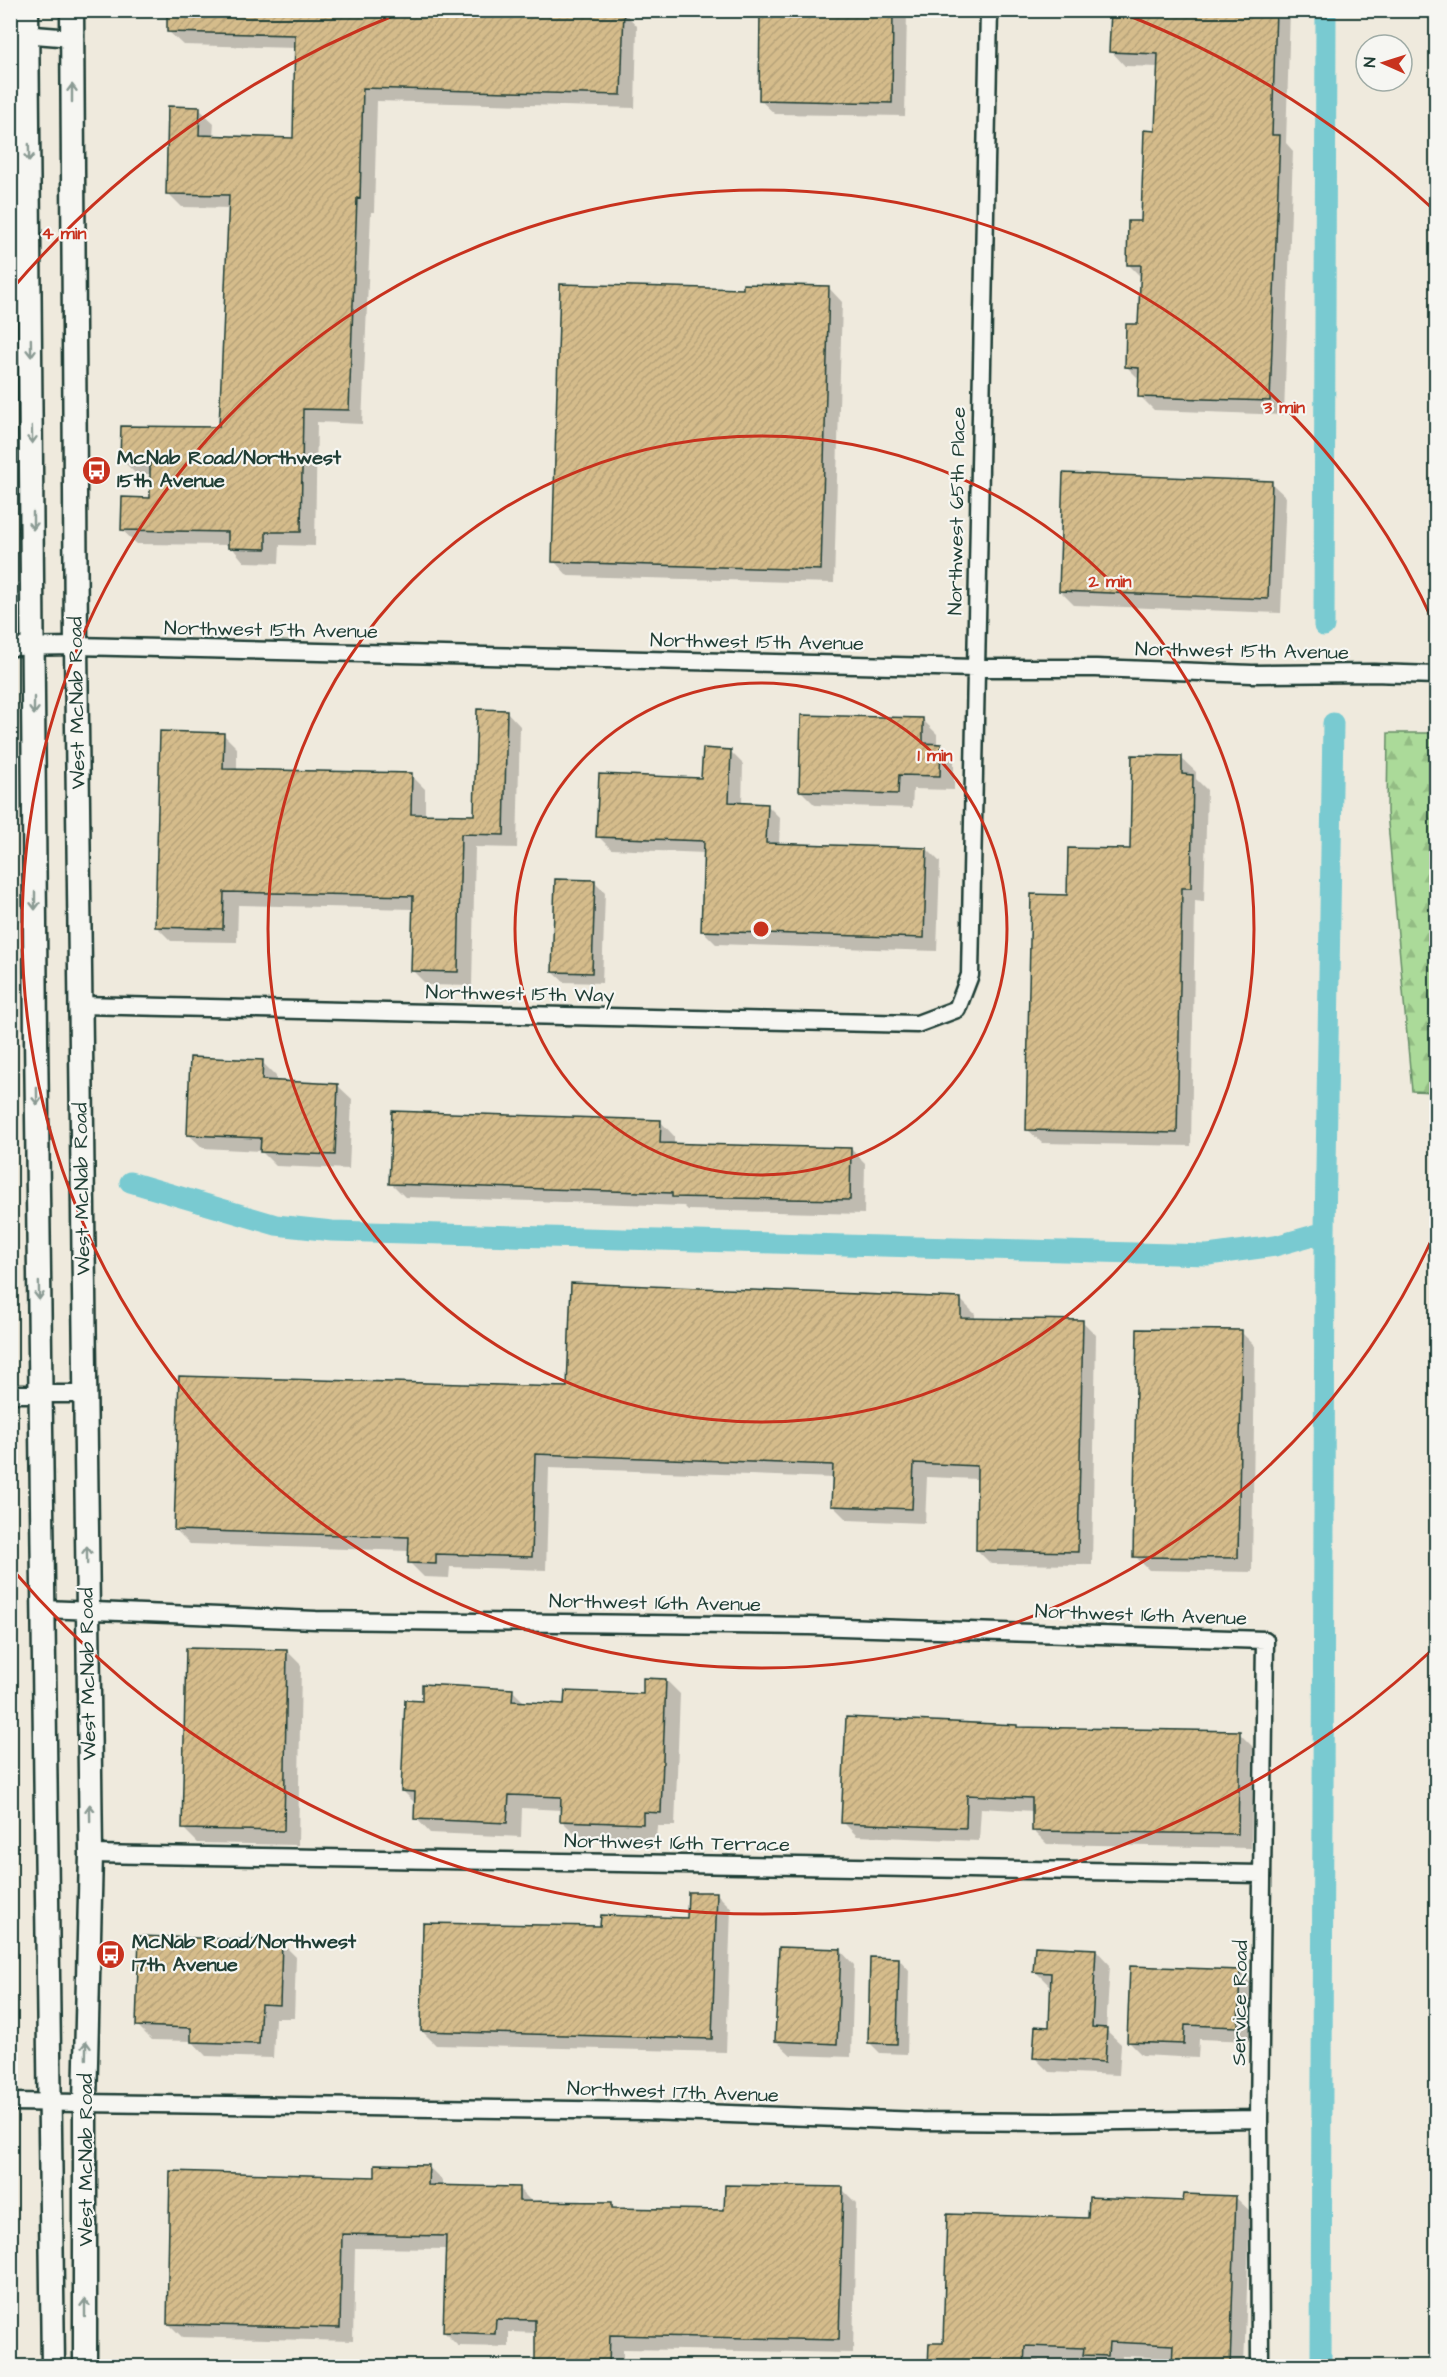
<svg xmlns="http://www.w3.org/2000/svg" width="1447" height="2377" viewBox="0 0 1447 2377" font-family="'Architects Daughter',sans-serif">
  <defs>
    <pattern id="forest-firs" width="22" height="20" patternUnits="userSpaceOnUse" patternTransform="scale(1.5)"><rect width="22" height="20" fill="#abda99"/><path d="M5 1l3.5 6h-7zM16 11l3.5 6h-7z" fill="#93bc84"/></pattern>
    <pattern id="building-hatch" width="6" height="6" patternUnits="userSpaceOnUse" patternTransform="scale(1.5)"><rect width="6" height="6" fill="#d5bc8b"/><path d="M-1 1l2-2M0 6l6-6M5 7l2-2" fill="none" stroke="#b6a279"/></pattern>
  </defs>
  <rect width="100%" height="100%" fill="#efeadd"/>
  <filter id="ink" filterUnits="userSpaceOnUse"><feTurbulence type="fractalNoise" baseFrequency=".0167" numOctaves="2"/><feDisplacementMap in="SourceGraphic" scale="12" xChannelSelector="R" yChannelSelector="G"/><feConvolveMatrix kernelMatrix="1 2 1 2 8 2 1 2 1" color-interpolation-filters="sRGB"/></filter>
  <g filter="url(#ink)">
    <path fill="url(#forest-firs)" stroke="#658c66" stroke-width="1.5" d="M1388,733H1436V1092L1412,1091L1387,812Z"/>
    <path fill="#0003" d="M762,10H907L905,116L775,114L760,100Z
      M1112,10H1290L1286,143L1293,151L1284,415L1154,410L1140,396V380L1126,366L1140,326L1142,278L1128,264L1142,223L1156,132L1159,67L1125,66L1111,51Z
      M623,11L637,26L635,108L377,101L374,212H371L362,424L317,422L315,546L280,545L279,563L244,562L230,545L137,544L122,530L152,500V474H136L122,460L221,429L230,208L182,207L168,193L199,109L214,123L213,137L294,139L297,48L183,45L168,31Z
      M828,287L842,302L834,583L568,576L554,561L745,291Z
      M1271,483L1286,497L1281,613L1074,605L1060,591Z
      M506,711L520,726L517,848L475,847L472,986L427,985L412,970L414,909L238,905L237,942L171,941L157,927L223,734L237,748V770L411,775L425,789V816L476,817Z
      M923,720L937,734V745L940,746L954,760V790L913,789L912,808L815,805L801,791Z
      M730,751L743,764L742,804L767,805L780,818L779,845L927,849L940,862L937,951L716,944L702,930L705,853L611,849L598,836L703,780Z
      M1181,758L1196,772V779L1207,790L1204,902L1195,901L1191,1146L1042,1143L1027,1129L1131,851Z
      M595,882L605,892L602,983L564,982L553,972Z
      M262,1062L276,1076V1082L337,1085L352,1099L349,1169L276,1166L261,1151L203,1148L188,1134Z
      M660,1121L674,1136V1145L851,1149L865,1163L864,1214L688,1210L684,1206L405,1197L391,1183Z
      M961,1300L975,1314V1320L1082,1321L1096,1335L1092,1565L991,1564L977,1550L978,1479L927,1477L925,1523L847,1520L833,1506L834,1478L549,1468L546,1570L450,1567L449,1578L424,1577L410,1563V1551L190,1544L176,1530L569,1389Z
      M1241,1332L1255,1346L1252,1572L1149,1570L1135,1556Z
      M287,1651L301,1665L298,1845L198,1843L184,1829Z
      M666,1680L680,1694L675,1826H657L656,1838L576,1835L562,1821V1810L522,1808L521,1837L430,1833L416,1818V1804L402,1790L423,1702L512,1690L525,1703L566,1705L644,1696Z
      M1016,1726L1019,1729L1239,1733L1253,1747L1251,1848L1047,1844L1033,1830V1811L981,1808L979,1841L857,1836L843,1822Z
      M1432,1815H1436V1856L1432,1851Z
      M717,1894L731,1908L726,2052L436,2045L422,2031L602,1928L688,1920Z
      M282,1943L296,1957L294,2018H275L273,2058L206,2056L192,2041L152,2040L138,2026Z
      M840,1950L854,1965L851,2057L791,2055L776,2041Z
      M1096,1950L1110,1965L1106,2030L1121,2044L1119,2075L1049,2072L1035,2058L1050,2029L1052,1986L1049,1985L1035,1971Z
      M899,1959L909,1970L907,2054L880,2053L870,2043Z
      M1240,1972L1254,1986L1252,2041L1199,2039L1198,2058L1142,2055L1128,2041Z
      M428,2166L442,2180V2187L519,2189L533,2203L611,2204L617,2209L726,2211L842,2189L856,2203L853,2353L623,2349V2366H541L536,2362L537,2333L509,2332V2347L458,2346L444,2332L447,2249L355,2248L353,2341L182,2337L168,2323L377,2179Z
      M1235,2197L1250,2211L1244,2366H1174V2358L1122,2356V2366H1097L1092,2362L1039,2360L1038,2366H929L944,2345L1090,2220L1185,2202Z"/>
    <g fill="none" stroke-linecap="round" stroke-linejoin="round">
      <path stroke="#79cad1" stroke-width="21" d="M1324,626L1326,10
        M130,1182L276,1225L332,1231L1208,1255L1275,1246L1325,1232
        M1321,2366L1325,1232L1333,723"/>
    </g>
    <path fill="url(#building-hatch)" stroke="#1f3d34" stroke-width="1.5" d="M167,10H624L621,95L363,88L360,199L357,198L349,410L303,409L301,532H266V549L228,548V532L121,530L122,497L150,498V461L120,460L121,426L219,427L229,195L166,194L168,106L200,107L199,135L293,138L295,35L167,32Z
      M760,10H893L892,103L759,100Z
      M1111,10H1276L1272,135H1280L1270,401L1138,397L1139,368L1125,367L1126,324H1138L1141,265H1127L1128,221H1141L1144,130L1155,131L1158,54L1109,52Z
      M560,284L743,289V284L829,286L821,570L552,562Z
      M1063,473L1272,481L1268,599L1059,591Z
      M477,709L507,710L504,835L461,834L458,972L411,971L413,896L224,892L223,929L155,927L160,731L224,733L223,769L412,773L411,814L474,815Z
      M801,715L923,718V743L941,744L940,776L899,775L898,794L799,791Z
      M703,748L731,750L729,802L768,804L766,843L927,848L924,938L701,931L704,841L596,837L599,774L701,778Z
      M1132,755L1182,756V774L1193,775L1191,888H1182L1177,1133L1026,1130L1031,894L1067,895L1068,848L1130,849Z
      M555,879L595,880L592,973L552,972Z
      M190,1057L263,1060L262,1080L338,1084L335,1155L260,1152L261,1138L187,1135Z
      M392,1111L661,1120L660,1143L851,1148L850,1200L672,1197V1193L389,1184Z
      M571,1283L961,1298V1318L1083,1320L1078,1552L976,1550L977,1466L914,1463L912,1509L831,1506L833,1465L535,1454L532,1557L436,1554V1564L408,1563L409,1537L174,1530L179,1376L567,1387Z
      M1137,1329L1242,1330L1238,1558L1133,1557Z
      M186,1648L287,1650L284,1831L182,1829Z
      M643,1678L666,1679L661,1813L643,1812V1824L560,1821L561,1797L509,1795L507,1823L414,1819L415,1792L401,1791L405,1700L422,1701V1684L513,1689L512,1701L564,1704L565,1691L643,1694Z
      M846,1717L1017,1725V1727L1240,1731L1238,1834L1032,1831V1798L967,1795L966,1828L841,1823Z
      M688,1892H717L712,2039L421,2031L423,1923L600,1926L601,1915L687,1918Z
      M139,1936L282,1941L280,2005L261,2004L259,2044L191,2042V2028L136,2026Z
      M1035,1946L1096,1949L1092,2027L1107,2028L1105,2062L1033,2058L1035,2026L1049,2027L1051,1973L1033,1972Z
      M779,1947L841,1949L837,2044L775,2041Z
      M870,1957L899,1958L897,2044L868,2043Z
      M1130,1966L1240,1970L1238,2027L1185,2025L1184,2044L1127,2042Z
      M375,2164L429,2165L428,2185L519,2187V2201L612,2202V2208L724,2210L725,2185L843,2187L839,2340L610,2335L609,2364L535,2363V2320L496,2319L495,2334L443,2332L446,2236L342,2234L340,2328L167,2324L170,2171L375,2177Z
      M1184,2194L1236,2196L1230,2367H1172L1173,2345L1109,2342L1108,2356L1083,2355L1084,2348L1025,2346L1024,2367H928L929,2343H943L947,2214L1088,2218L1089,2197L1183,2201Z"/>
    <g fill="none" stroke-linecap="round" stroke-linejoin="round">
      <defs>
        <path id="minor" d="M10,33L72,38
          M10,647L76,646L975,668H1096L1252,674L1373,673L1436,675
          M80,1005L917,1024L957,1009L970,975L989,10
          M10,1394H85
          M44,1609L316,1620L809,1626L1265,1640L1259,2119L1260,2366
          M91,1854L1262,1874
          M10,2102L646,2111L921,2121L1054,2122L1259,2119"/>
        <path id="secondary" d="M27,10L36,1038L53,2366
          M72,10L76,646L91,1854L85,2103V2366"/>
      </defs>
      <use href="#minor" stroke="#1f3d34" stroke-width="21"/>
      <use href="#secondary" stroke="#1f3d34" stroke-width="27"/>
      <use href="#minor" stroke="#f6f6f2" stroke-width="16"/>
      <use href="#secondary" stroke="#f6f6f2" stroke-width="22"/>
    </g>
    <defs><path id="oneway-shaft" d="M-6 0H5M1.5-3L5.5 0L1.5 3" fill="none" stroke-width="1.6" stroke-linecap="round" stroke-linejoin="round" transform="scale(1.5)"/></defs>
    <g stroke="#8a9a93">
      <use href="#oneway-shaft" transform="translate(72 93) rotate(-90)"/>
      <use href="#oneway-shaft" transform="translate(29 153) rotate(89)"/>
      <use href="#oneway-shaft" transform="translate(31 348) rotate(89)"/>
      <use href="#oneway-shaft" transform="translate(32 435) rotate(89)"/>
      <use href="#oneway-shaft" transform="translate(33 521) rotate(90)"/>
      <use href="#oneway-shaft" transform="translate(34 706) rotate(90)"/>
      <use href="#oneway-shaft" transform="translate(35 901) rotate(90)"/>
      <use href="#oneway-shaft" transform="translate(37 1096) rotate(89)"/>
      <use href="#oneway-shaft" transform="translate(39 1291) rotate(89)"/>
      <use href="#oneway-shaft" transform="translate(87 1555) rotate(-91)"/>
      <use href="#oneway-shaft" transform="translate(90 1813) rotate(-91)"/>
      <use href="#oneway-shaft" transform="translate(86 2050) rotate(-89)"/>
      <use href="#oneway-shaft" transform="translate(85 2308) rotate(-90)"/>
    </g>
  </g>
  <g fill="none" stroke="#c8321e" stroke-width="3">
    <circle cx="761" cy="929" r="246"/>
    <circle cx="761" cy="929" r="493"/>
    <path d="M1436 1230A739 739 0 1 1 1436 628"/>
    <path d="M1433 1649A985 985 0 0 1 12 1569M12 289A985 985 0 0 1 400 13M1122 13A985 985 0 0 1 1433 209"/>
  </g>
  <defs>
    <symbol id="bus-disc" viewBox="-11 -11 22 22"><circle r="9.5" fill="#c8321e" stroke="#f6f6f2"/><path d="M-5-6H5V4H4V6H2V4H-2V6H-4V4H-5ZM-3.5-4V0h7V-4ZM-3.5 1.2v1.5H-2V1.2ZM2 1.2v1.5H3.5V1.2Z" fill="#fff"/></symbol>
  </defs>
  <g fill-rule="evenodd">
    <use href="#bus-disc" x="80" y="454" width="33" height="33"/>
    <use href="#bus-disc" x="94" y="1938" width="33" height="33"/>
  </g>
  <g text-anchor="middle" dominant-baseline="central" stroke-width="4.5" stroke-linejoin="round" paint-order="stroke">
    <g font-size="20" font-weight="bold" fill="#1f3d34" stroke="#f6f6f2" text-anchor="start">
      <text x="117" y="458">McNab Road/Northwest<tspan x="117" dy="23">15th Avenue</tspan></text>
      <text x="132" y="1942">McNab Road/Northwest<tspan x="132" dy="23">17th Avenue</tspan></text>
    </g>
    <g font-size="20" fill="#1f3d34" stroke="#f6f6f2">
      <text transform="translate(957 511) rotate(-89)">Northwest 65th Place</text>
      <text transform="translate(271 630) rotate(1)">Northwest 15th Avenue</text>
      <text transform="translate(757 642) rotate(1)">Northwest 15th Avenue</text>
      <text transform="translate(1242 651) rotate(1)">Northwest 15th Avenue</text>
      <text transform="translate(77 703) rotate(-91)">West McNab Road</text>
      <text transform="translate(520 994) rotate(1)">Northwest 15th Way</text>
      <text transform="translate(82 1189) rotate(-91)">West McNab Road</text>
      <text transform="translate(655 1603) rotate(1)">Northwest 16th Avenue</text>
      <text transform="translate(1141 1615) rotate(2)">Northwest 16th Avenue</text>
      <text transform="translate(88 1674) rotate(-91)">West McNab Road</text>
      <text transform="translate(677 1843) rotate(1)">Northwest 16th Terrace</text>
      <text transform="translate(1240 2003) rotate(-89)">Service Road</text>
      <text transform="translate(673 2092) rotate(2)">Northwest 17th Avenue</text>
      <text transform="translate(86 2160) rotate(-90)">West McNab Road</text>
    </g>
  </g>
  <circle cx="761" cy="929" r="9" fill="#c8321e" stroke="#f6f6f2" stroke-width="3"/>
  <g font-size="18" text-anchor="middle" font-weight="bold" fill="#c8321e" stroke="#f6f6f2" stroke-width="4.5" stroke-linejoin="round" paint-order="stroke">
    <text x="64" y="239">4 min</text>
    <text x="1284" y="413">3 min</text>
    <text x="1110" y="587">2 min</text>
    <text x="935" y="761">1 min</text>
  </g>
  <rect width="1447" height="2377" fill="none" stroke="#f6f6f2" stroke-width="36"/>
  <rect x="18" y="18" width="1411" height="2341" fill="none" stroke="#1f3d34" stroke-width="2" filter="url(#ink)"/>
  <g transform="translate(1384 63) rotate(273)"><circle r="28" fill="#f6f6f2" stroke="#a0aca6" stroke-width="1.5"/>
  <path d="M0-4.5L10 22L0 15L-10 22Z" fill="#c8321e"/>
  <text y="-9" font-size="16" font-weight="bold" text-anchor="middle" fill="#1f3d34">N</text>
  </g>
</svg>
